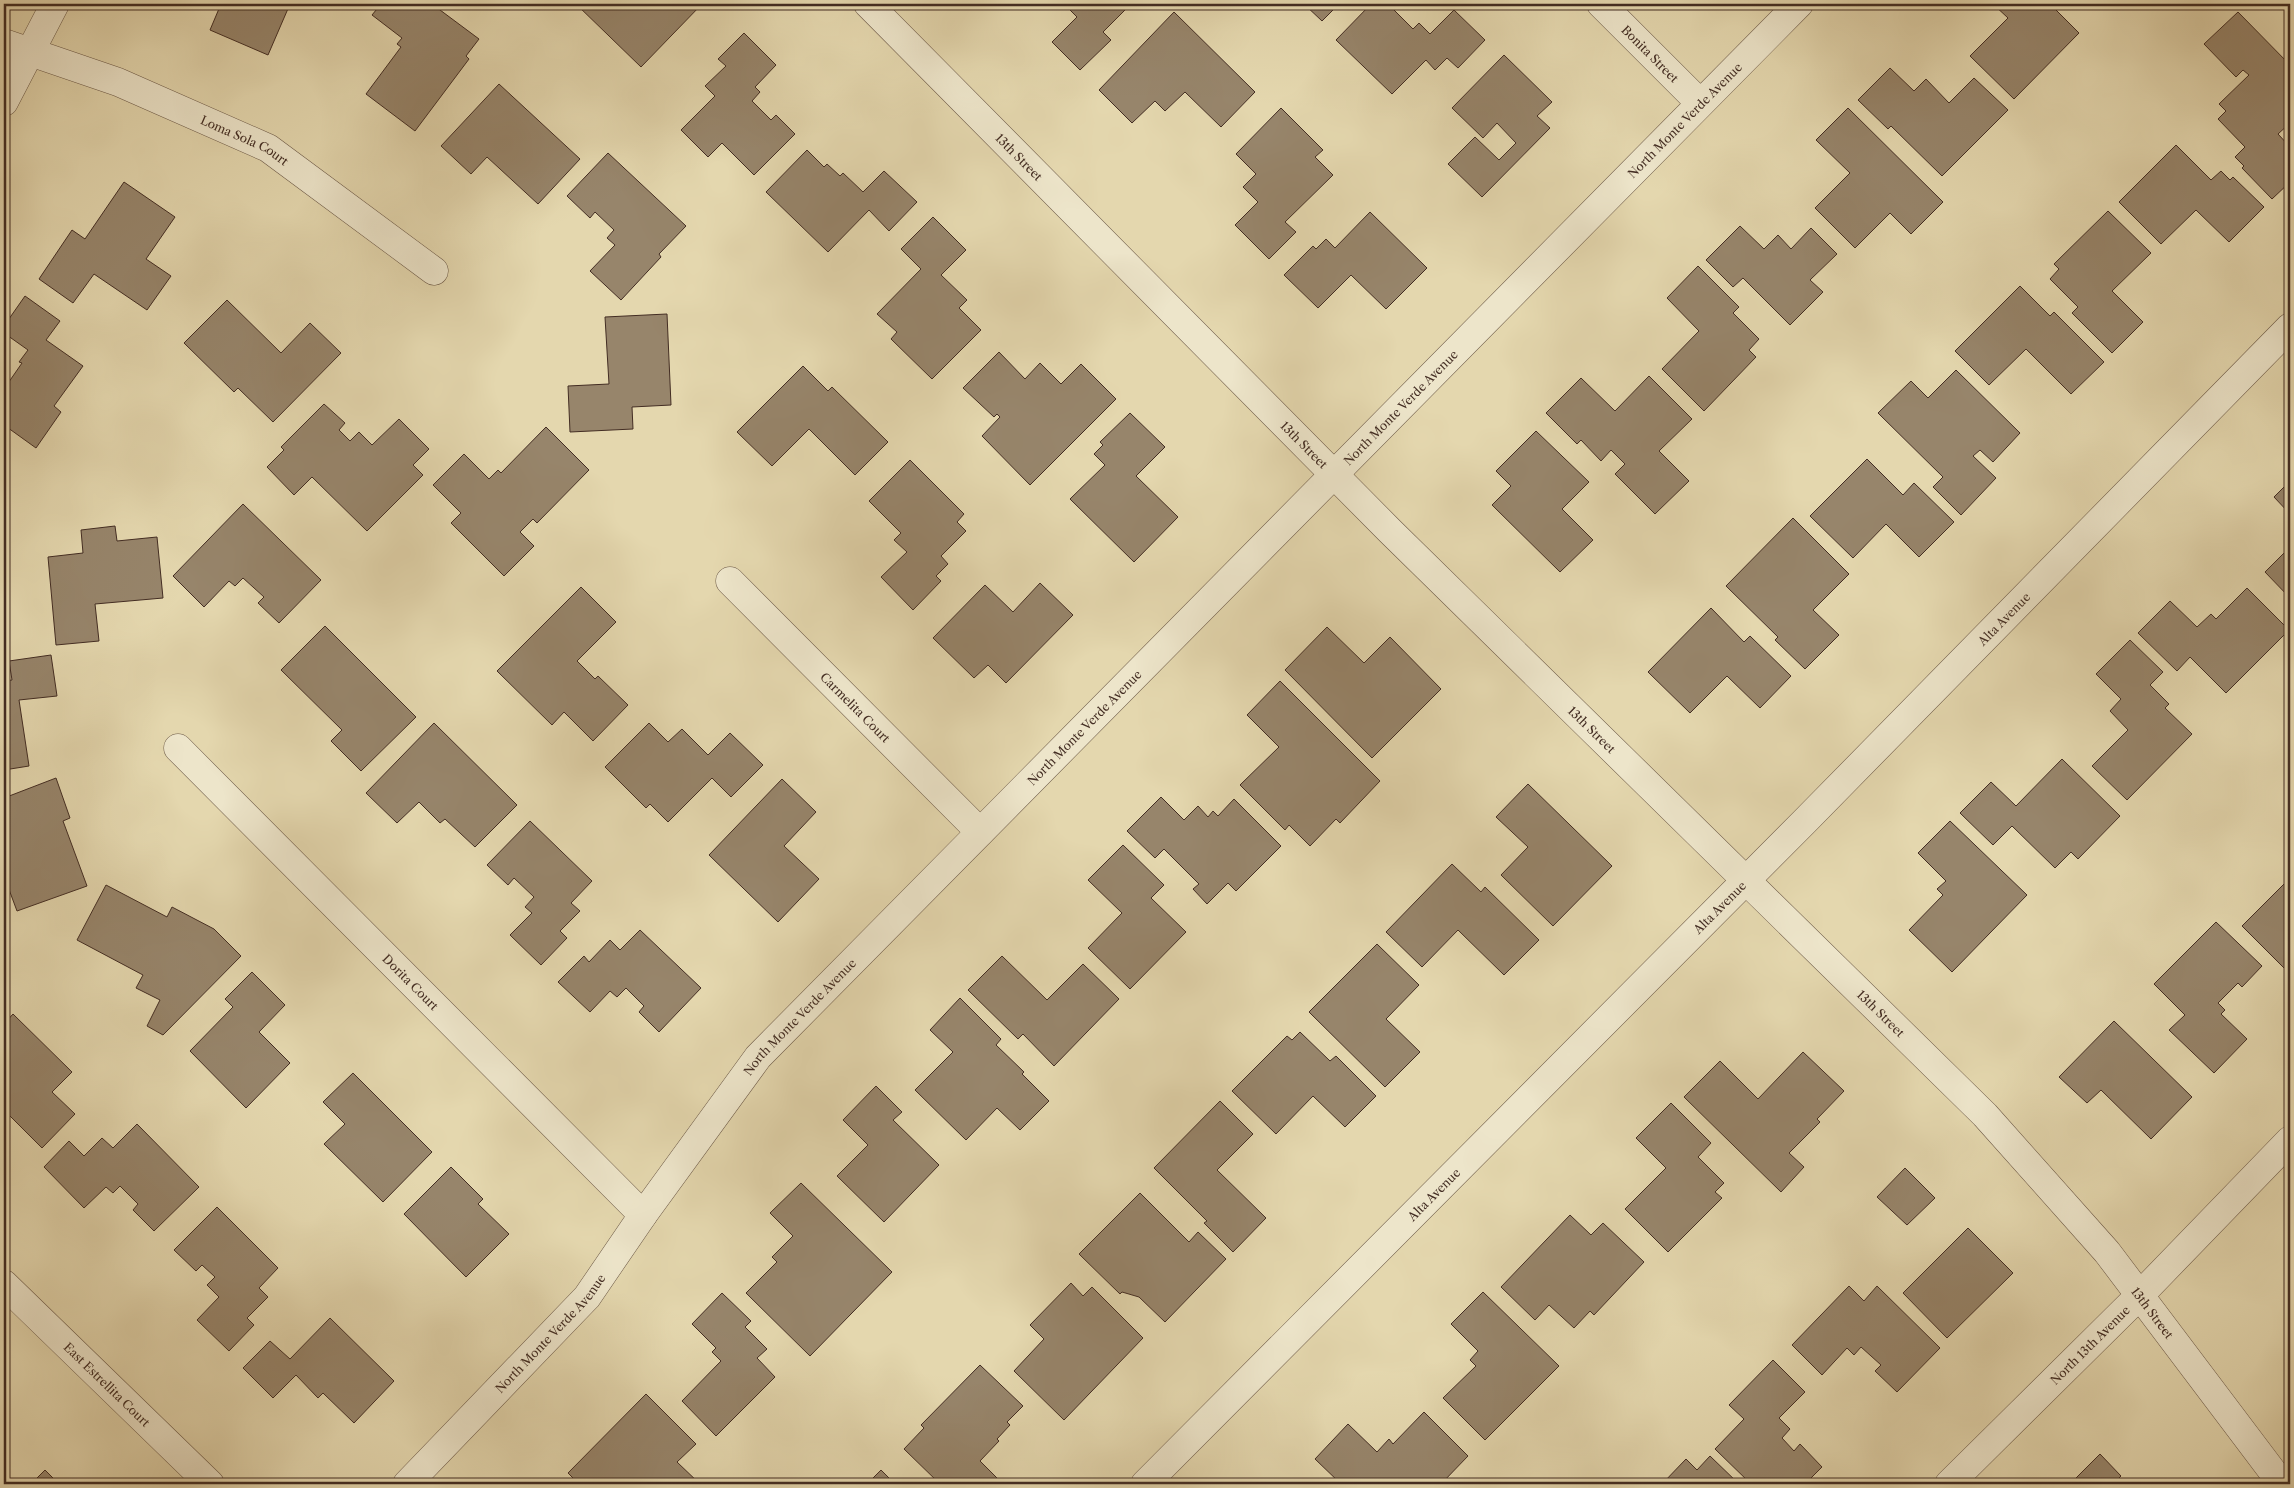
<svg xmlns="http://www.w3.org/2000/svg" width="2294" height="1488" viewBox="0 0 2294 1488" font-family="'Libre Caslon Text',serif">
  <rect width="100%" height="100%" fill="#e4d7ae"/>
  <filter id="stains"><feTurbulence type="fractalNoise" baseFrequency=".004" numOctaves="4"/><feColorMatrix values="0 0 0 0 .2 0 0 0 0 .09 0 0 0 0 .02 0 0 0 .5 -.17"/></filter>
  <radialGradient id="worn" r=".72"><stop offset=".6" stop-color="#630" stop-opacity="0"/><stop offset="1" stop-color="#630" stop-opacity=".3"/></radialGradient>
  <path fill="#97856b" stroke="#432d23" d="M221,4H290L268,55L210,30Z
    M381,4H432L479,39L466,56L469,59L415,131L366,94L401,47L397,44L402,38L372,15Z
    M576,4H702L641,67Z
    M1064,4H1131L1103,32L1111,40L1080,70L1052,42L1077,17Z
    M1304,4H1339L1322,21Z
    M1371,4H1388L1413,29L1419,23L1430,34L1454,10L1485,40L1458,68L1447,58L1435,70L1426,60L1392,94L1336,40Z
    M1993,4H2050L2079,33L2014,99L1970,56L2008,18Z
    M1174,12L1255,92L1221,127L1185,92L1165,111L1155,101L1132,123L1099,90Z
    M2238,12L2290,65V123L2278,134L2290,147V182L2272,199L2242,168L2244,166L2235,157L2245,147L2218,119L2226,111L2219,104L2249,75L2243,70L2236,77L2204,44Z
    M744,33L776,65L755,87L760,92L752,101L771,120L776,115L795,134L754,175L722,143L708,157L681,130L715,96L705,86L726,66L718,59Z
    M1504,55L1552,102L1537,116L1550,128L1482,197L1448,164L1475,137L1499,160L1516,143L1497,123L1483,138L1452,108Z
    M1890,68L1914,91L1926,79L1949,103L1974,78L2008,110L1942,176L1891,126L1888,129L1858,100Z
    M499,84L580,159L538,204L487,157L471,174L441,146Z
    M1281,108L1323,150L1315,157L1333,175L1285,222L1296,232L1269,259L1235,225L1258,202L1243,187L1256,174L1236,154Z
    M1848,108L1943,202L1911,234L1890,213L1855,248L1815,208L1850,173L1816,140Z
    M2176,145L2211,180L2221,171L2230,180L2233,177L2264,207L2229,242L2196,210L2161,244L2119,202Z
    M807,150L824,167L827,164L840,176L843,173L863,192L884,171L917,202L889,231L869,210L828,252L766,192Z
    M608,153L686,226L659,254L661,257L621,300L590,271L615,245L607,238L614,230L595,212L590,218L567,196Z
    M124,182L175,217L146,259L171,276L147,310L94,274L73,303L39,279L72,230L85,239Z
    M2108,211L2151,253L2112,291L2143,322L2112,353L2072,313L2078,307L2050,279L2059,269L2054,264Z
    M1370,212L1427,268L1386,309L1351,275L1318,308L1284,275L1313,246L1316,249L1326,239L1335,248Z
    M933,217L966,250L941,275L967,300L959,308L981,330L932,379L891,339L897,332L877,314L921,269L901,249Z
    M1740,226L1764,249L1778,235L1791,249L1811,228L1837,254L1810,280L1823,292L1790,325L1743,278L1733,287L1706,260Z
    M1698,266L1739,307L1733,313L1759,339L1749,350L1756,357L1704,411L1662,369L1699,331L1667,298Z
    M2020,286L2050,316L2054,312L2104,362L2071,394L2026,349L1989,385L1955,351Z
    M25,296L60,321L46,340L83,366L54,406L61,412L36,448L4,425V389L22,363L19,362L28,350L4,333V326Z
    M227,300L281,353L310,323L341,353L273,422L238,388L234,392L184,343Z
    M667,314L671,405L632,407L633,429L570,432L568,386L609,384L605,317Z
    M999,352L1025,379L1040,363L1061,384L1081,364L1116,399L1030,485L982,436L1000,417L997,414L994,417L963,388Z
    M803,366L828,391L832,387L888,442L855,475L809,429L772,466L737,432Z
    M1956,370L2020,433L1993,462L1980,450L1973,456L1996,478L1961,515L1933,487L1943,477L1878,413L1911,381L1928,398Z
    M1649,376L1692,419L1659,451L1689,481L1655,514L1615,474L1625,464L1611,450L1601,461L1581,440L1577,444L1546,413L1581,378L1615,411Z
    M324,404L345,423L339,430L350,441L359,432L372,445L399,419L429,449L413,465L423,475L367,531L312,477L294,495L267,467L284,450L281,447Z
    M1130,413L1165,447L1136,476L1178,517L1134,562L1070,499L1105,465L1094,454L1103,445L1100,442Z
    M546,427L589,470L537,523L533,519L520,532L534,546L504,576L451,523L461,513L433,485L464,454L489,479L498,470L501,473Z
    M1536,431L1589,482L1562,509L1593,540L1560,572L1492,505L1511,486L1496,471Z
    M1867,459L1903,495L1914,483L1954,522L1919,557L1886,524L1853,558L1810,516Z
    M910,460L964,514L957,522L966,531L941,556L948,564L936,576L941,581L913,610L881,577L907,552L894,540L901,533L869,501Z
    M2290,481V514L2274,497Z
    M243,504L321,580L279,623L258,603L264,597L243,578L235,586L229,581L204,607L173,576Z
    M1793,518L1849,574L1813,610L1839,635L1805,669L1775,640L1778,637L1726,586Z
    M115,526L117,541L157,537L163,598L95,604L99,641L56,645L48,557L83,553L81,530Z
    M2290,547V598L2265,572Z
    M1040,583L1073,615L1006,683L988,665L974,678L933,638L985,585L1013,612Z
    M581,587L616,622L577,661L595,679L598,676L628,705L593,741L564,712L552,725L497,671Z
    M2247,588L2289,630L2226,693L2190,657L2177,671L2138,633L2170,601L2197,627L2211,614L2216,619Z
    M1711,608L1744,642L1750,636L1791,676L1760,708L1727,676L1690,713L1648,672Z
    M325,626L416,717L361,771L331,741L342,730L281,670Z
    M1327,627L1364,663L1390,637L1441,689L1372,758L1285,670Z
    M2130,640L2163,672L2150,685L2169,704L2165,708L2192,734L2127,800L2092,766L2128,730L2110,711L2121,699L2096,674Z
    M51,655L57,696L19,700L29,766L4,770V681L12,680L9,661Z
    M1280,681L1380,781L1340,823L1336,819L1310,846L1289,825L1285,830L1240,785L1279,747L1247,715Z
    M434,723L517,805L475,847L445,819L440,823L419,802L397,823L366,793Z
    M649,723L668,742L682,729L708,755L730,733L763,765L731,797L712,778L668,822L650,804L646,808L605,767Z
    M2062,759L2120,816L2078,859L2071,852L2055,868L2012,826L1993,845L1960,813L1991,782L2016,806Z
    M56,778L70,818L63,821L87,886L17,911L4,876V798Z
    M782,779L816,812L784,846L819,879L778,922L709,855Z
    M1528,784L1612,866L1553,926L1501,875L1528,847L1496,817Z
    M1161,797L1184,820L1198,806L1208,817L1213,811L1218,816L1234,799L1281,846L1236,891L1228,883L1207,904L1193,889L1199,884L1164,849L1155,858L1127,831Z
    M530,821L592,881L571,903L580,911L560,931L567,938L541,965L510,935L532,913L525,907L534,897L514,878L508,885L487,865Z
    M1950,821L2027,895L1952,972L1909,930L1943,895L1937,889L1946,881L1918,853Z
    M1123,845L1164,885L1151,898L1186,932L1130,989L1088,948L1122,913L1088,880Z
    M1452,864L1481,892L1485,887L1539,940L1504,975L1458,930L1422,967L1386,932Z
    M2290,878V964L2285,969L2242,926Z
    M106,885L167,917L172,907L214,929L241,956L163,1035L147,1026L160,1000L136,988L143,975L77,940Z
    M2216,922L2262,966L2242,987L2238,983L2218,1003L2225,1010L2221,1014L2247,1039L2214,1073L2169,1030L2185,1015L2154,984Z
    M640,930L701,988L659,1032L639,1012L644,1006L626,988L617,997L610,991L590,1012L558,982L584,956L589,962L610,940L620,950Z
    M1377,944L1419,985L1386,1019L1420,1052L1385,1087L1309,1012Z
    M1002,956L1047,1000L1083,964L1119,999L1054,1066L1023,1034L1018,1039L968,990Z
    M252,972L285,1005L259,1032L290,1063L246,1108L190,1051L233,1007L225,999Z
    M960,998L1001,1039L996,1045L1024,1072L1022,1074L1049,1101L1020,1130L997,1108L966,1140L915,1090L953,1052L930,1030Z
    M13,1014L72,1072L52,1092L75,1114L42,1148L4,1110V1024Z
    M2114,1021L2192,1097L2151,1139L2101,1090L2087,1103L2059,1077Z
    M1300,1032L1330,1061L1336,1056L1376,1096L1345,1127L1313,1096L1276,1134L1232,1091L1287,1036L1292,1040Z
    M1803,1052L1844,1091L1817,1119L1820,1122L1789,1153L1804,1167L1781,1192L1684,1097L1720,1061L1758,1099Z
    M353,1073L432,1152L383,1202L324,1144L345,1124L323,1102Z
    M876,1086L902,1112L893,1120L939,1165L884,1222L837,1176L868,1145L843,1120Z
    M1220,1101L1253,1134L1217,1170L1266,1218L1233,1252L1204,1223L1207,1221L1154,1168Z
    M1671,1103L1711,1143L1698,1157L1724,1183L1715,1192L1722,1198L1668,1252L1625,1209L1666,1168L1636,1138Z
    M137,1124L199,1187L154,1231L133,1210L138,1204L120,1186L113,1193L106,1187L84,1208L44,1167L69,1141L84,1156L102,1138L113,1148Z
    M451,1167L483,1199L478,1204L509,1234L466,1277L404,1214Z
    M1905,1168L1935,1198L1907,1225L1877,1197Z
    M801,1183L892,1272L810,1356L746,1293L777,1262L772,1257L793,1236L770,1213Z
    M1140,1193L1189,1242L1198,1232L1226,1259L1165,1322L1139,1297L1122,1292L1120,1294L1079,1254Z
    M217,1207L278,1268L259,1288L268,1297L247,1318L254,1325L229,1351L197,1320L219,1297L207,1285L215,1277L202,1265L196,1271L174,1250Z
    M1570,1215L1591,1235L1603,1223L1644,1262L1594,1315L1590,1311L1574,1328L1549,1305L1535,1320L1501,1287Z
    M1968,1228L2013,1273L1947,1338L1903,1293Z
    M1071,1283L1083,1296L1092,1287L1143,1338L1064,1420L1014,1371L1044,1339L1030,1325Z
    M1849,1286L1864,1301L1877,1286L1940,1348L1897,1392L1875,1371L1881,1365L1861,1347L1854,1355L1847,1348L1822,1375L1792,1345Z
    M1483,1292L1559,1366L1485,1440L1443,1398L1476,1366L1470,1360L1478,1351L1451,1324Z
    M722,1293L751,1321L745,1327L767,1349L757,1358L775,1377L716,1436L682,1401L721,1361L712,1352L716,1348L692,1324Z
    M330,1318L394,1381L354,1423L323,1393L318,1398L296,1375L273,1398L243,1368L270,1341L290,1359Z
    M1773,1360L1805,1392L1779,1418L1790,1429L1782,1438L1794,1451L1800,1444L1822,1467L1805,1484H1751L1715,1449L1744,1419L1729,1405Z
    M980,1365L1023,1406L1007,1422L1010,1425L997,1439L999,1441L980,1461L1002,1483L940,1484L904,1449L924,1428L921,1425Z
    M646,1394L696,1444L677,1462L700,1484H624L619,1480L615,1484H579L568,1473Z
    M1424,1412L1468,1456L1441,1484H1341L1315,1459L1348,1424L1377,1452L1389,1439L1393,1444Z
    M2100,1454L2121,1476L2116,1481L2118,1484H2070Z
    M1710,1456L1739,1484H1662L1686,1459L1697,1470Z
    M45,1470L59,1484H31Z
    M881,1470L895,1484H867Z
    M4,1475L13,1484H4Z"/>
  <g fill="none" stroke-linecap="round" stroke-linejoin="round">
    <defs>
      <g id="minor">
        <path id="s1" d="M868,4L1390,531L1985,1115L2107,1252L2282,1484"/>
        <path id="s2" d="M1601,4L1700,103"/>
        <path id="s3" d="M4,43L118,82L268,148L434,271"/>
        <path id="s4" d="M730,581L980,832"/>
        <path id="s5" d="M178,748L643,1215"/>
        <path id="s6" d="M4,1284L210,1484"/>
        <path id="s7" d="M407,1484L587,1297L643,1215L758,1057L1799,4"/>
        <path id="s8" d="M1145,1484L1805,821L2290,327"/>
        <path id="s9" d="M1949,1484L2141,1294L2290,1140"/>
      </g>
      <path id="tertiary" d="M4,102L55,4"/>
    </defs>
    <use href="#minor" stroke="#6b5846" stroke-width="29"/>
    <use href="#tertiary" stroke="#6b5846" stroke-width="29"/>
    <use href="#minor" stroke="#ede5ca" stroke-width="28"/>
    <use href="#tertiary" stroke="#ede5ca" stroke-width="28"/>
  </g>
  <g text-anchor="middle" dominant-baseline="central" stroke-width="4" stroke-linejoin="round" paint-order="stroke">
    <g font-size="12" fill="#432d23" stroke="#ede5ca">
      <text stroke="none"><textPath href="#s2" startOffset="70">Bonita Street</textPath></text>
      <text stroke="none"><textPath href="#s7" startOffset="1872">North Monte Verde Avenue</textPath></text>
      <text stroke="none"><textPath href="#s3" startOffset="260">Loma Sola Court</textPath></text>
      <text stroke="none"><textPath href="#s1" startOffset="215">13th Street</textPath></text>
      <text stroke="none"><textPath href="#s7" startOffset="1468">North Monte Verde Avenue</textPath></text>
      <text stroke="none"><textPath href="#s1" startOffset="620">13th Street</textPath></text>
      <text stroke="none"><textPath href="#s8" startOffset="1219">Alta Avenue</textPath></text>
      <text stroke="none"><textPath href="#s4" startOffset="178">Carmelita Court</textPath></text>
      <text stroke="none"><textPath href="#s7" startOffset="1018">North Monte Verde Avenue</textPath></text>
      <text stroke="none"><textPath href="#s1" startOffset="1025">13th Street</textPath></text>
      <text stroke="none"><textPath href="#s8" startOffset="814">Alta Avenue</textPath></text>
      <text stroke="none"><textPath href="#s5" startOffset="330">Dorita Court</textPath></text>
      <text stroke="none"><textPath href="#s1" startOffset="1430">13th Street</textPath></text>
      <text stroke="none"><textPath href="#s7" startOffset="612">North Monte Verde Avenue</textPath></text>
      <text stroke="none"><textPath href="#s8" startOffset="409">Alta Avenue</textPath></text>
      <text stroke="none"><textPath href="#s1" startOffset="1835">13th Street</textPath></text>
      <text stroke="none"><textPath href="#s7" startOffset="208">North Monte Verde Avenue</textPath></text>
      <text stroke="none"><textPath href="#s9" startOffset="198">North 13th Avenue</textPath></text>
      <text stroke="none"><textPath href="#s6" startOffset="144">East Estrellita Court</textPath></text>
    </g>
  </g>
  <rect width="2294" height="1488" fill="none" stroke="#e4d7ae" stroke-width="20"/>
  <rect x="5" y="5" width="2284" height="1478" fill="none" stroke="#432d23" stroke-width="2.5"/>
  <rect x="10" y="10" width="2274" height="1468" fill="none" stroke="#432d23"/>
  <rect width="100%" height="100%" filter="url(#stains)"/>
  <rect width="100%" height="100%" fill="url(#worn)"/>
</svg>
